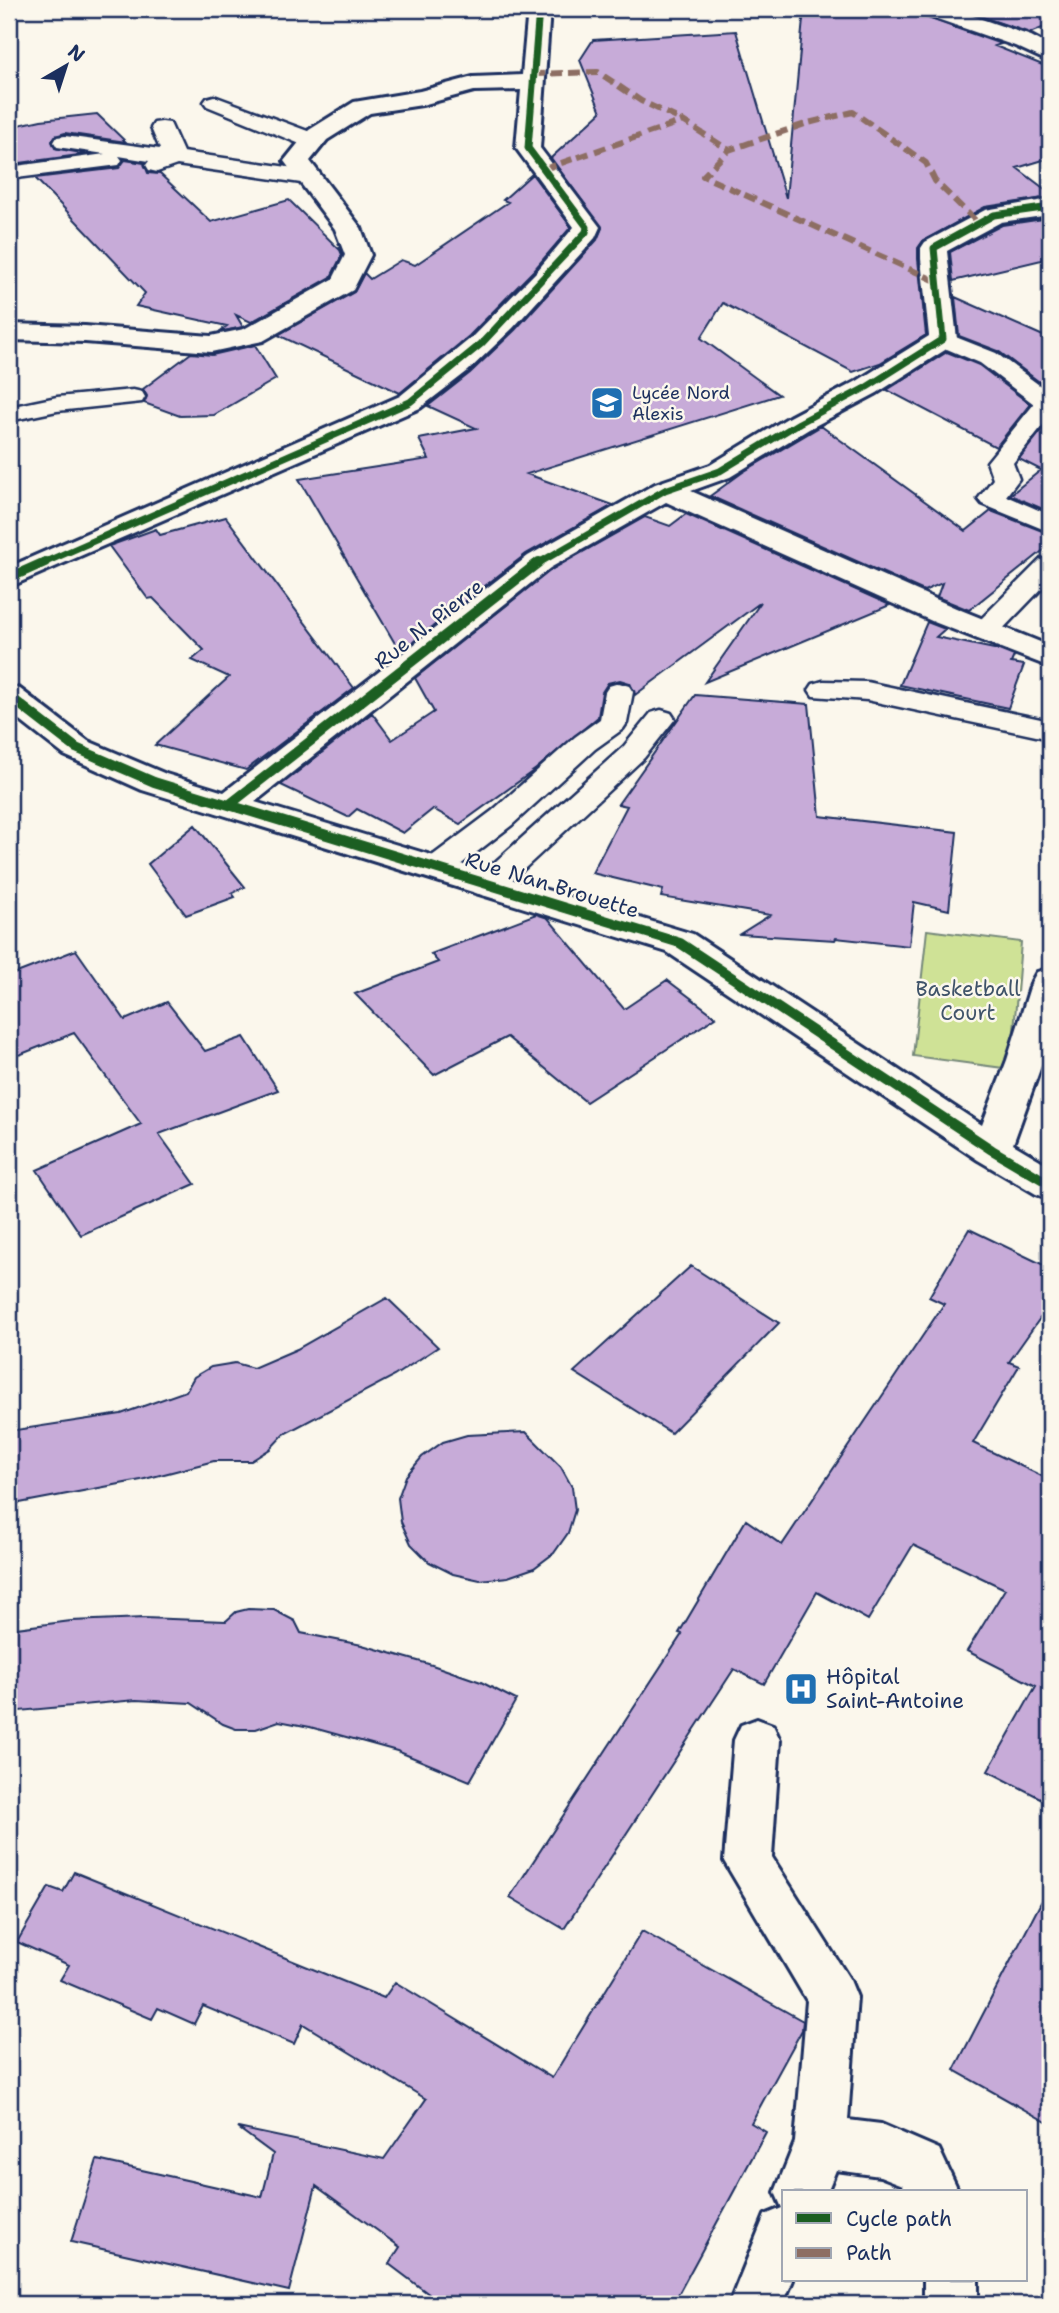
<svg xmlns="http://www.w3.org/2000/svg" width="1059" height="2313" viewBox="0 0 1059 2313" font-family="'Shantell Sans',sans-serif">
  <rect width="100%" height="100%" fill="#fbf7ec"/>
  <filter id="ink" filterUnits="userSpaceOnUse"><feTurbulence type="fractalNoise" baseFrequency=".0143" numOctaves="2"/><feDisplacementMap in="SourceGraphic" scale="14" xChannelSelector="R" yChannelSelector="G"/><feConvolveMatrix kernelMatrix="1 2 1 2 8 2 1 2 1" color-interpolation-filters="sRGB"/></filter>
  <g filter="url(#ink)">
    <path fill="#cfe296" stroke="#75887a" stroke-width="2" d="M927,930L1021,942L1011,1069L913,1056Z"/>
    <path fill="#c7abd8" stroke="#1b2f5e" stroke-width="2" d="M804,9H917L922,16L1001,44L995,46L1050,68V158L1017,168L1050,193V197L985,207L923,241L918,248V259L926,335L880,363L853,372L723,303L701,338L779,395L527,474L613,505L526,554L400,652L299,479L429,459L419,439L476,428L428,406L470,373L515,330L597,240L602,228L551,158L601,112L580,60L593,40L736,31L786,198Z
      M959,9H1050V25L1030,33Z
      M97,114L126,142L65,133L55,136L52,141L55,148L86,154L20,163L9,152V127L41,120Z
      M125,160L144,163L148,173L160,174L211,222L289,200L340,250L342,255L331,277L251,322L236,315L243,327L219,332L227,326L136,306L145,293L35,178L119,168Z
      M532,174L571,227L534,270L469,336L400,393L278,335L354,292L364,273L370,279L401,260L415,265L508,202L503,200Z
      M1050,218V258L953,281L950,252L1002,225Z
      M955,297L1050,339V390L998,351L959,336Z
      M255,345L276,379L214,415L180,416L144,403L147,396L143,389L191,353L212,355Z
      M947,352L979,365L1030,404L996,447L887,390Z
      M1050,420V512L1010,495L1041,470L1019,459Z
      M821,426L966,531L991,511L1050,534V545L969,610L937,597L942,583L924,591L710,496L743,472Z
      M686,514L890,605L705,682L761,602L635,695L630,683L620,680L608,683L602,692L598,717L536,769L460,824L433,809L403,833L357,809L348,817L281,785L372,713L392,740L434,712L415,678L551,570L645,517L670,526Z
      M226,517L354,688L246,770L155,745L229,677L192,660L204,650L153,598L148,599L109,546L156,529L160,535Z
      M927,622L945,629L936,637L999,650L1014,656L1011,663L1024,665L1008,708L900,685Z
      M695,695L809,704L820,816L957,832L949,910L914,902L909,946L836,938L835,940L740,934L770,915L661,897L663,890L592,873L627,806L618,804Z
      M195,825L245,887L232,893L235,897L186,915L148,864Z
      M536,914L548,918L624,1009L667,980L716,1017L586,1102L507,1037L434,1075L355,994L438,962L431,954Z
      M76,950L125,1020L167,1002L205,1051L244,1037L278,1090L159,1134L195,1184L81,1235L37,1170L141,1124L74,1033L9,1059V976Z
      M969,1229L1050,1268V1304L1009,1362L1019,1366L973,1443L1050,1480V1803L988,1771L1036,1686L967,1651L1005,1589L913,1545L868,1620L817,1592L764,1684L734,1669L564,1929L510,1897L682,1634L679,1633L746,1520L782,1545L944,1304L929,1297Z
      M691,1266L779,1323L671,1433L574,1372Z
      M387,1298L438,1347L394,1376L284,1434L270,1449L251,1461H214L141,1480L9,1505V1431L121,1414L186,1391L194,1377L211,1367L235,1363L253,1368L297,1349Z
      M526,1432L561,1467L572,1487L575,1510L568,1533L554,1553L534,1568L508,1577L480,1580L453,1574L429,1562L411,1544L401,1522L398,1498L406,1476L422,1457L443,1442L467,1435Z
      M248,1609L274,1610L295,1621L301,1633L362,1645L432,1665L481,1682L516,1700L470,1781L397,1751L310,1727L279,1721L256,1729H236L223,1724L191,1703L136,1700L9,1712V1629L71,1621L144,1618L226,1621L236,1612Z
      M74,1872L384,1998L395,1982L552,2078L642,1931L803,2021L802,2030L751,2123L766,2132L673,2304H442L389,2264L400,2247L316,2186L289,2291L71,2242L97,2160L262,2197L273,2154L238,2128L384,2159L426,2099L303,2024L294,2044L203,2006L194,2024L158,2008L152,2019L60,1980L69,1965L17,1942L49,1887L63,1892Z
      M1050,1885V2124L954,2070Z"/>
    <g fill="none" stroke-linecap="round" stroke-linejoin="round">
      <defs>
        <path id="lane" d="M214,96L321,136L324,141L321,146H305L207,106L204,102L207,98Z
          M162,122L170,123L183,152L308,170L316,172L319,177L316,182L308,184L177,165L157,172L149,170L146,165L149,161L119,156L122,160L119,165L111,166L9,179V167L105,154L57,147L54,142L57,137L65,136L160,149L151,128L154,123Z
          M943,332L996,353L1050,393V416L1013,463L1019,479L1006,496L1050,515V532L982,504L978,499L993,479L987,462L1034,404L980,363L935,344L931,339L935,334Z
          M133,390L142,392L145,397L142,402L57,411L9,421V407L57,397Z
          M1050,557V580L995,637L985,639L975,637L971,631L975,625L1041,559Z
          M823,681L867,682L1050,721V739L867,700L813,696L809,690L813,684Z
          M619,683L629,686L633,692L627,723L623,729L595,749L512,825L446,876L435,879L424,876L420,869L424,862L492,811L575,737L600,719L605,692L609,686Z
          M661,710L671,713L675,719L644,758L498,893L487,896L476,893L472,886L476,879L624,746L651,713Z"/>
        <path id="street" d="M528,9H550L540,148L600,227L595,238L513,328L468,371L420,408L9,587V567L400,396L471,338L536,272L574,227L516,148L521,90L474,91L422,105L370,113L327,140L310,161L361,228L371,255L353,290L263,341L253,343L211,352L85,342L9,340V324L85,326L211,336L244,329L333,279L345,255L335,229L284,161L309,130L354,102L420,91L473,77L522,75Z
          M920,9H952L1031,36L1050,46V62L1015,46L923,14Z
          M1050,199V215L1001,222L947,251L957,339L953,345L877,393L809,429L730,477L691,491L956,608L1050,646V667L934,622L666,502L550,568L255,802L693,934L982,1125L1007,1060L1032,981L1037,972L1050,968V1041L1013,1144L1050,1166V1199L1036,1194L978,1160L667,952L142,790L64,755L9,712V686L20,689L88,741L166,774L224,792L528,556L655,484L710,465L789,417L857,381L929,336L921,259V248L925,242L985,210Z
          M757,1719L773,1725L780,1740L772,1857L850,1980L857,1997L848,2120L881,2124L939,2149L959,2192H906L903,2185L880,2176L836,2170L827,2192H784V2280H793L783,2304H729L765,2215L782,2208L775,2192L795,2142L807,2001L724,1861L734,1740L741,1725Z
          M924,2280H978V2304H924Z"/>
      </defs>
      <use href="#lane" stroke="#1b2f5e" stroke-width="5"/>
      <use href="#street" stroke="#1b2f5e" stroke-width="6"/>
      <use href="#lane" fill="#fbf7ec" fill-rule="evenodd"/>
      <use href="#street" fill="#fbf7ec" fill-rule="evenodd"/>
      <path stroke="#8d6e63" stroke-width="6" stroke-dasharray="12 6" stroke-linecap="butt" d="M533,74L598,72L641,101L683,121
        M544,169L683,121L729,150
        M936,281L703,176L729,150L808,123L853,112L926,163L935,181L979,224"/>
      <defs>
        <path id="cycleway-far1" d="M41,564L410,402L481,344L586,232L587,227L528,148L539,9
          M537,564L665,490L720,471L799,423L867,387L943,339L934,248L994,215L1050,207"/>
        <path id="cycleway" d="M9,578L45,562
          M9,696L76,748L154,782L680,943L992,1150L1050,1184
          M229,805L539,562"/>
      </defs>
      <use href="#cycleway-far1" stroke="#fbf7ec" stroke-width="10"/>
      <use href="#cycleway" stroke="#fbf7ec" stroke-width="14"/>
      <use href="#cycleway-far1" stroke="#1b5e20" stroke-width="7"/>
      <use href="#cycleway" stroke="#1b5e20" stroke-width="10"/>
    </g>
  </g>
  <defs>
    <symbol id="school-square" viewBox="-11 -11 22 22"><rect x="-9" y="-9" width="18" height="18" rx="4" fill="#1f6fb2" stroke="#fbf7ec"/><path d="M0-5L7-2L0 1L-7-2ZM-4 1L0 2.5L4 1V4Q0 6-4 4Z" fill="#fff"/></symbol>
    <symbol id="hospital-square" viewBox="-11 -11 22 22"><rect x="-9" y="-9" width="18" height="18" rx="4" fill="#1f6fb2" stroke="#fbf7ec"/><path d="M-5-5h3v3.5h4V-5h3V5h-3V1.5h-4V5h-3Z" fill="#fff"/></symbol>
  </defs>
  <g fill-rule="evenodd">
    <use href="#school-square" x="588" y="384" width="38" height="38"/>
    <use href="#hospital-square" x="782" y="1670" width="38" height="38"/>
  </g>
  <g text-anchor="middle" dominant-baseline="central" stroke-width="5" stroke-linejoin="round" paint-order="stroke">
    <g font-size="18" fill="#1b2f5e" stroke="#fbf7ec" text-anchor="start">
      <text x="632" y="393">Lycée Nord<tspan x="632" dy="21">Alexis</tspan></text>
    </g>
    <g font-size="21" fill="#1b2f5e" stroke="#fbf7ec">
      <text transform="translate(429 624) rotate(-38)">Rue N. Pierre</text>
      <text transform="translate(552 885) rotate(17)">Rue Nan Brouette</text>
    </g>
    <g font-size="21" fill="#3f5369" stroke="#fbf7ec">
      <text x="968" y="989">Basketball<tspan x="968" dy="24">Court</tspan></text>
    </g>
    <g font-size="21" fill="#1b2f5e" stroke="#fbf7ec" text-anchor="start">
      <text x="826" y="1677">Hôpital<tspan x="826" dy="24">Saint-Antoine</tspan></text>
    </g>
  </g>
  <rect width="1059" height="2313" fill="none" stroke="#fbf7ec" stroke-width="35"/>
  <rect x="18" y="18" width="1024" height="2278" fill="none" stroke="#1b2f5e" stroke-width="2.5" filter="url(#ink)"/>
  <rect x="782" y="2190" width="245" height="91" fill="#fbf7ec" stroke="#a1a7b3" stroke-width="2"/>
  <rect x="796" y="2213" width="35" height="10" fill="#1b5e20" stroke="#a1a7b3" stroke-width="2"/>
  <text x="846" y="2226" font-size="21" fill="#1b2f5e">Cycle path</text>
  <rect x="796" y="2248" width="35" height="10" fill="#8d6e63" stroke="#a1a7b3" stroke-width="2"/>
  <text x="846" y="2260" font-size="21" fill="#1b2f5e">Path</text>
  <g transform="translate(66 66) rotate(39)" stroke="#fbf7ec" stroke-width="5" paint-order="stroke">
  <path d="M0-5L12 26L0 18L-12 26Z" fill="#1b2f5e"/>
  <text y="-10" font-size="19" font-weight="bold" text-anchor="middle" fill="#1b2f5e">N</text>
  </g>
</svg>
